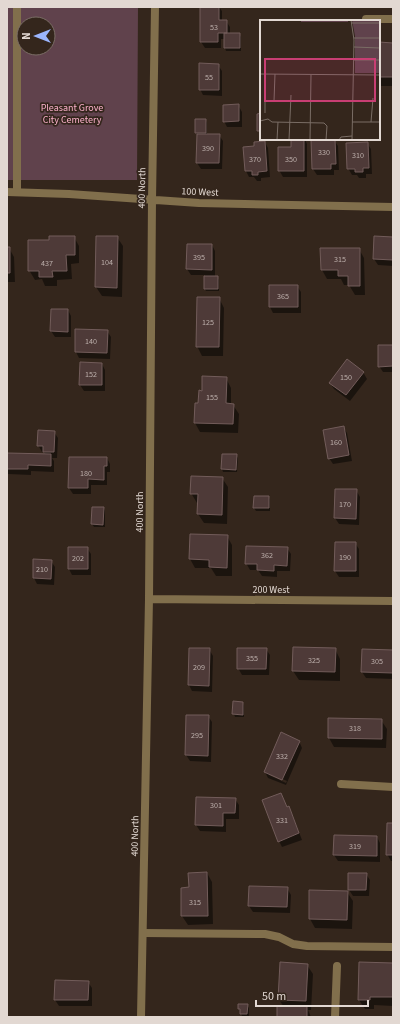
<svg xmlns="http://www.w3.org/2000/svg" width="400" height="1024" viewBox="0 0 400 1024" font-family="'Source Sans 3',sans-serif">
  <rect width="100%" height="100%" fill="#34261c"/>
  <path fill="#60424c" fill-rule="evenodd" d="M7,7H138L137,180H7ZM24,24H48V48H24Z"/>
  <path fill="#0007" fill-rule="evenodd" d="M201,7H219L222,11V21H226L230,27V34H239L241,37V51H226L225,48V39H221V48H205L201,42Z
    M379,43L393,44V86H379Z
    M218,65L222,71V96L203,95L200,89Z
    M238,105L242,112V127H227L224,121Z
    M206,120L207,123V135H219L223,141L222,169H201L197,163L198,136L196,132Z
    M292,139H305L307,144V177H283L279,170L292,148Z
    M334,140L338,146L339,170H334V175H317L313,169Z
    M265,142L268,148L270,177L261,178V181H257L254,177H249L246,171L255,147Z
    M367,143L371,149L372,174H366V178H359L357,175H352L348,168Z
    M74,237L79,246V263L71,264L72,279L57,280V286H45L42,279L35,280L29,270L50,241Z
    M97,237H117L123,246L122,297L102,296L96,287Z
    M393,238V266L378,265L374,259Z
    M212,245L215,251V277H217L219,280V291H206L205,289V275H191L187,269Z
    M7,248H9L14,257L15,282H7Z
    M359,249L364,258L365,295H355L349,285H344L341,279H327L322,270Z
    M297,286L301,292V313H273L270,307Z
    M219,298L224,308L223,356H202L197,346Z
    M68,310L71,316V337H55L51,331Z
    M107,331L111,337L110,359L79,358L76,352Z
    M393,346V372H383L379,366Z
    M102,364L105,370V391H84L80,385Z
    M363,372L367,379L350,401L334,389L330,383Z
    M226,378L231,388V404L233,405L239,414L238,433L200,432L195,423L203,392Z
    M343,427L347,433L352,461L333,464L329,458Z
    M54,432L58,438L57,458H52L54,461V472L31,471V475L8,474L7,454L46,455L44,452H42L38,445Z
    M236,455L238,458L237,472H223L222,469Z
    M107,458L110,464V472H107V485H91V494H73L69,488Z
    M222,478L228,487L227,524L204,523L198,514L199,503H197L191,493Z
    M336,490H356L360,497L359,525L339,524L335,518Z
    M269,497L270,500V511H256L254,508Z
    M104,508L105,511V527H94L92,524Z
    M227,536L232,545V576H216L211,568H195L190,559Z
    M355,543L359,549V577H339L335,571Z
    M87,548L91,554V575H72L69,569Z
    M287,548L291,554L290,571H277V577L262,576L258,570H250L246,563Z
    M51,561L55,567L54,585L37,584L34,578Z
    M209,649L213,656L212,692L192,691L189,685Z
    M266,649L270,655L269,675H242L238,668Z
    M335,649L340,659V681L299,680L293,671Z
    M363,650L393,651V679L366,678L362,672Z
    M243,703L244,706V717H235L234,714Z
    M187,716H208L212,722L211,762L190,761L186,755Z
    M381,720L387,729L386,748L334,747L329,738Z
    M299,741L302,748L286,785L268,778L265,772ZM269,773L287,781L286,783L269,775Z
    M281,794L287,808H289L292,814L302,840L282,847L279,841Z
    M235,799L239,805V819H226V832L200,831L196,825Z
    M393,824V861H391L387,854Z
    M335,836L377,837L380,843V862L338,861L334,855Z
    M207,873L212,882L213,924L188,925L182,916L190,888Z
    M366,874L370,880L369,896H353L349,890Z
    M287,888L291,895L290,913L253,912L249,906Z
    M347,892L353,901L352,929L315,928L310,919Z
    M393,964V1006L374,1005V1009H365L359,1000Z
    M307,965L313,974L311,1010H308L311,1017H278L284,1007L279,1000Z
    M88,982L92,988V1006H59L55,1000Z
    M247,1005L249,1008V1016H242L239,1008Z"/>
  <path fill="#4e3a38" stroke="#725c5a" d="M200,7H219V20H227V33H218V42H200Z
    M224,33H240V48H224Z
    M379,42L393,43V77H379Z
    M199,63L219,64V90H199Z
    M239,104V121L223,122V105Z
    M261,113V131H257V114Z
    M195,119H206V133H195Z
    M197,134H220L219,163H196Z
    M291,139H304V171H278V147H291Z
    M335,139L336,164H331V169H312L311,140Z
    M265,141L267,171L258,172V175H252V171H245L243,147L254,146V142Z
    M368,142L369,168H363V172H355V169H347L346,143Z
    M49,236H75V255H66L67,271H52L53,277H39V271H28V240H49Z
    M96,236H118L117,288L95,287Z
    M374,236L393,237V260L373,259Z
    M187,244H212V270L186,269Z
    M7,247H10V273H7Z
    M320,248H360V286H348V276H338V270H321Z
    M204,276H218V289H204Z
    M269,285H298V307H269Z
    M197,297H220L219,347H196Z
    M51,309H68V332L50,331Z
    M75,329L108,330L107,353L75,352Z
    M378,345H393V366L378,367Z
    M347,359L364,372L346,395L329,383Z
    M80,362L102,363V385H79Z
    M202,376L227,377L226,403L234,404L233,424L194,423L195,403H198L199,390L202,391Z
    M344,426L349,455L328,459L323,430Z
    M38,430L55,431L54,452H43V446H37Z
    M7,453L51,454V466L28,465V469H7Z
    M222,454H237L236,470L221,469Z
    M69,457H107V466H104V480L88,479V488H68Z
    M191,476L223,477L222,515L197,514L198,494H190Z
    M335,489H357L356,519L334,518Z
    M254,496H269V508H253Z
    M92,507H104L103,525L91,524Z
    M190,534L228,535L227,568L209,567V560L189,559Z
    M335,542H356V571H334Z
    M246,546L288,547L287,566L274,565V571L257,570V564H245Z
    M68,547H88V569H68Z
    M33,559L52,560L51,579L33,578Z
    M293,647L336,648L335,672L292,671Z
    M189,648H210L209,686L188,685Z
    M237,648H267L266,669H237Z
    M362,649L393,650V673L361,672Z
    M233,701L243,702V715L232,714Z
    M186,715H209L208,756L185,755Z
    M328,718L382,719V739L328,738Z
    M281,732L300,741L282,780L264,772Z
    M281,793L287,807L289,806L299,833L278,842L262,800Z
    M196,797L236,798L235,813H223V826L195,825Z
    M387,823H393V855H386Z
    M334,835L377,836V856L333,855Z
    M207,872L208,916H181V888L189,887L188,873Z
    M348,873H367L366,890H348Z
    M249,886L288,887L287,907L248,906Z
    M309,890L348,891L347,920L309,919Z
    M280,962L308,964L306,1001L278,1000Z
    M359,962L393,963V997H370V1000H358Z
    M55,980L89,981L88,1000H54Z
    M238,1004H248L247,1014H240V1009H238Z
    M277,1006H307V1017H277Z"/>
  <g fill="none" stroke-linecap="round" stroke-linejoin="round">
    <path stroke="#816f4c" stroke-width="8" d="M17,7V192
      M143,933L265,934L279,937L293,944L307,946L393,947"/>
    <path stroke="#816f4c" stroke-width="8" d="M366,19H393
      M7,192L69,194L199,203L393,207
      M149,599L393,601
      M341,784L393,787
      M141,1017L149,599L152,200L155,7
      M335,1017L337,966"/>
  </g>
  <g text-anchor="middle" dominant-baseline="central" stroke-width="3.5" stroke-linejoin="round" paint-order="stroke">
    <g font-size="8" fill="#bdb0ac">
      <text x="214" y="27">53</text>
      <text x="209" y="77">55</text>
      <text x="208" y="148">390</text>
      <text x="324" y="152">330</text>
      <text x="358" y="155">310</text>
      <text x="255" y="159">370</text>
      <text x="291" y="159">350</text>
      <text x="199" y="257">395</text>
      <text x="340" y="259">315</text>
      <text x="107" y="262">104</text>
      <text x="47" y="263">437</text>
      <text x="283" y="296">365</text>
      <text x="208" y="322">125</text>
      <text x="91" y="341">140</text>
      <text x="91" y="374">152</text>
      <text x="346" y="377">150</text>
      <text x="212" y="397">155</text>
      <text x="336" y="442">160</text>
      <text x="86" y="473">180</text>
      <text x="345" y="504">170</text>
      <text x="267" y="555">362</text>
      <text x="345" y="557">190</text>
      <text x="78" y="558">202</text>
      <text x="42" y="569">210</text>
      <text x="252" y="658">355</text>
      <text x="314" y="660">325</text>
      <text x="377" y="661">305</text>
      <text x="199" y="667">209</text>
      <text x="355" y="728">318</text>
      <text x="197" y="735">295</text>
      <text x="282" y="756">332</text>
      <text x="216" y="805">301</text>
      <text x="282" y="820">331</text>
      <text x="355" y="846">319</text>
      <text x="195" y="902">315</text>
    </g>
    <g font-size="10" fill="#fbb1cb" stroke="#34261c">
      <text x="72" y="108">Pleasant Grove<tspan x="72" dy="12">City Cemetery</tspan></text>
    </g>
    <g font-size="10" fill="#e2d8d2" stroke="#34261c">
      <text transform="translate(142 188) rotate(-89)">400 North</text>
      <text transform="translate(200 192) rotate(2)">100 West</text>
      <text transform="translate(140 512) rotate(-90)">400 North</text>
      <text x="271" y="590">200 West</text>
      <text transform="translate(135 836) rotate(-89)">400 North</text>
    </g>
  </g>
  <g transform="translate(260 20)">
    <rect width="120" height="120" fill="#34261c"/>
    <path d="M41,0H88V2H41ZM92,0H120V53H95V16Z" fill="#60424c"/>
    <path fill="none" stroke="#7a6d65" stroke-width="1" d="M91,0L94,20L92,120M91,3H120M94,18H120M94,27L120,28M94,40H120M0,54L120,55M14,81L15,54M51,81H70M5,93V74M0,101L8,99L12,102L64,103L67,106L66,120M92,102H120M111,102L113,78M17,120L18,102M29,120L31,75M50,120L51,55M79,120L81,117L92,116"/>
    <path fill="#c83e73" fill-opacity="0.15" stroke="#c83e73" stroke-width="2" d="M5,39H115V81H5Z"/>
    <rect width="120" height="120" fill="none" stroke="#e2d8d2" stroke-width="2"/>
  </g>
  <rect width="400" height="1024" fill="none" stroke="#e2d8d2" stroke-width="16"/>
  <g transform="translate(36 36) rotate(270)"><circle r="19" fill="#34261c" stroke="#7a6d65"/>
  <path d="M0-3L7 15L0 10L-7 15Z" fill="#9bb5fd"/>
  <text y="-6" font-size="11" font-weight="bold" text-anchor="middle" fill="#e2d8d2">N</text>
  </g>
  <path d="M256 1000v6h112v-6" fill="none" stroke="#e2d8d2" stroke-width="2"/>
  <text x="262" y="1000" font-size="12" fill="#e2d8d2" stroke="#34261c" stroke-width="3" paint-order="stroke">50 m</text>
</svg>
